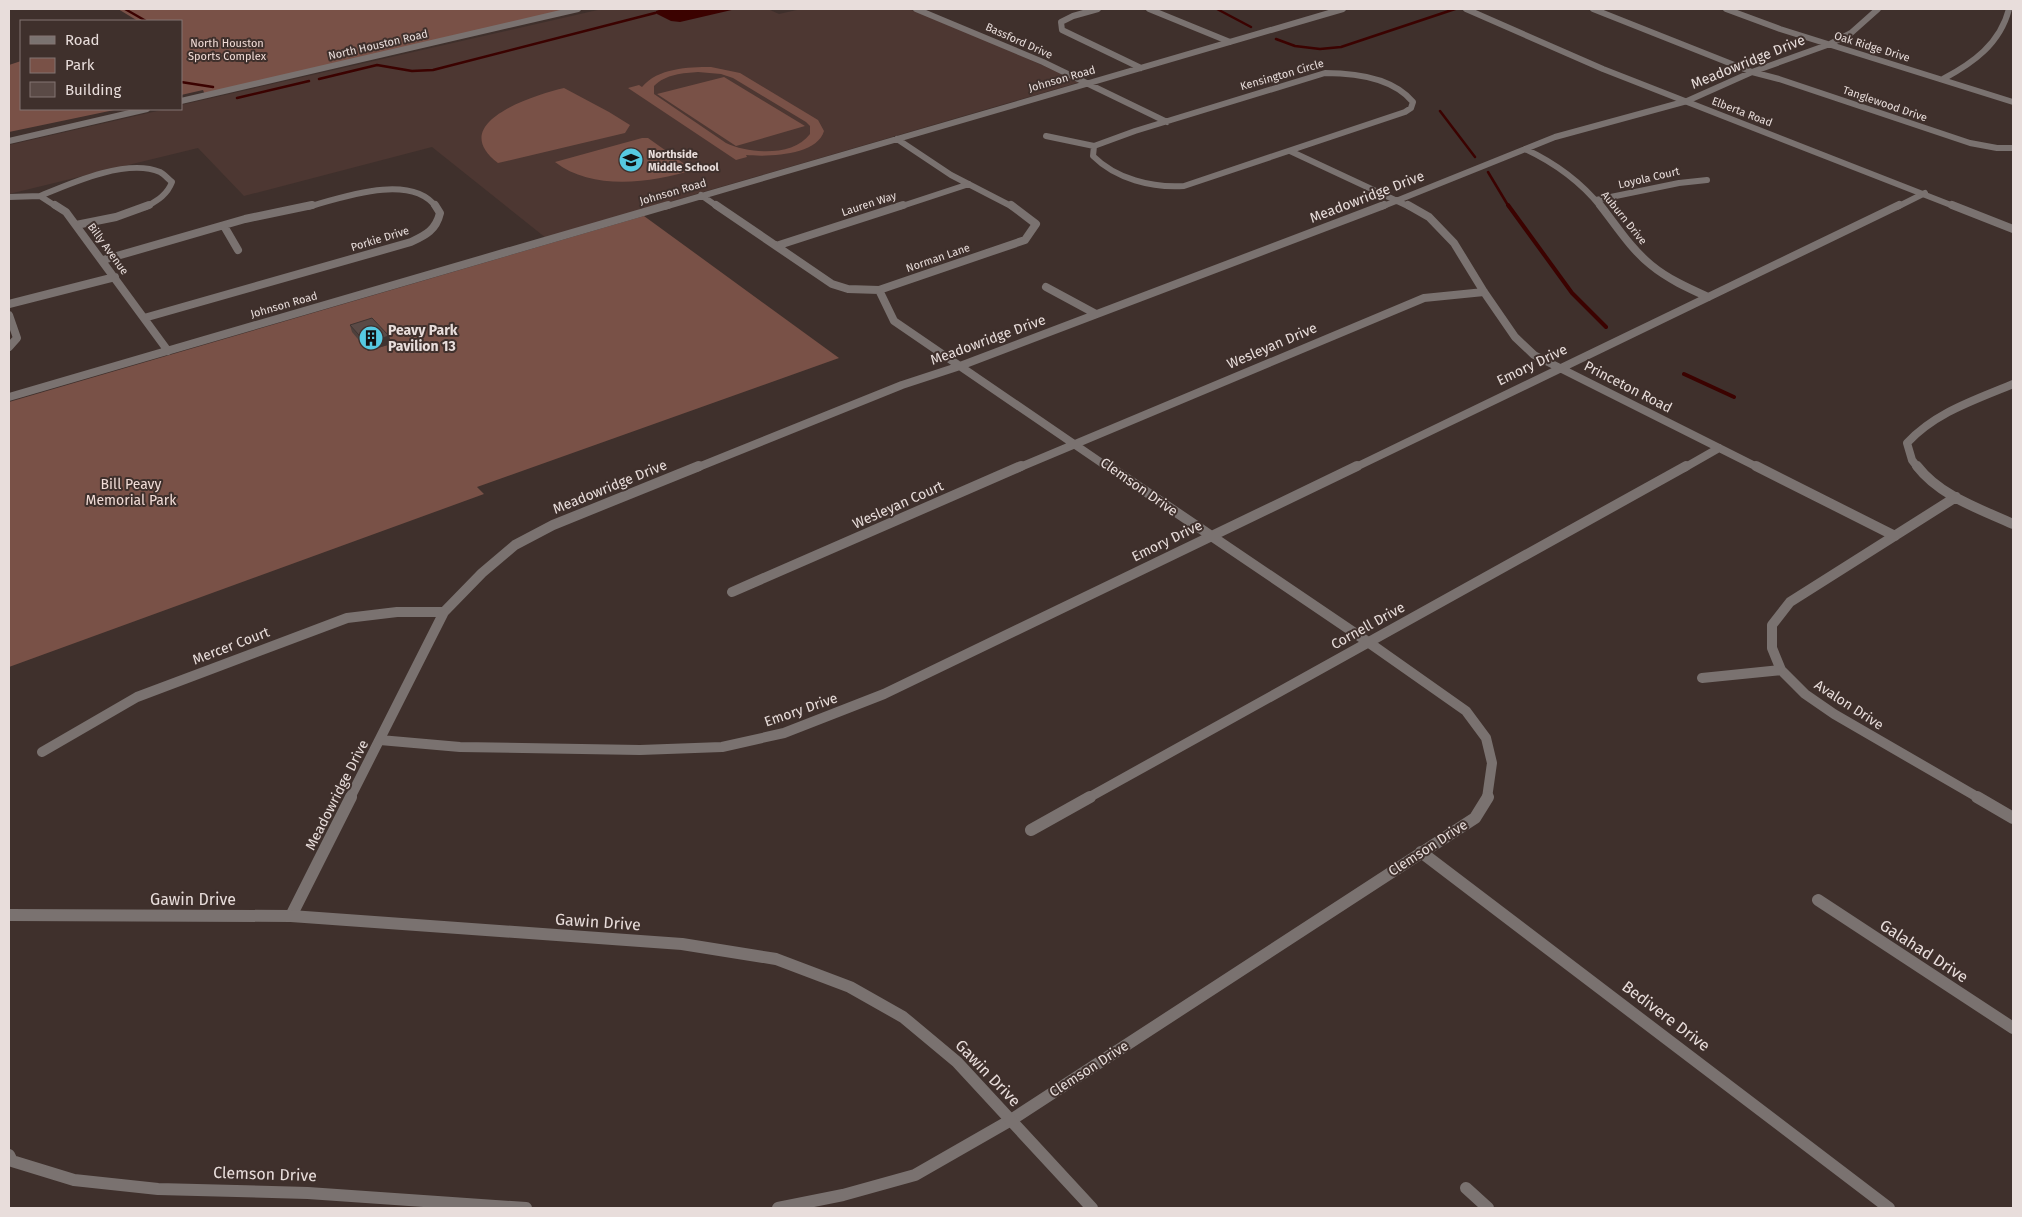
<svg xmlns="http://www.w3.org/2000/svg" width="2022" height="1217" viewBox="0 0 2022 1217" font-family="'Fira Sans',sans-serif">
  <rect width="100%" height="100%" fill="#3f302c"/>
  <path fill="#4d3732" d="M602,9H768L779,14L801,9H909L950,24L1080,82L546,238L432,147L244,196L198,148L9,194V145L166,109H181V105Z"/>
  <path fill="#795147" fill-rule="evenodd" d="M118,9H578L205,95L203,90L181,95V21H138Z
    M21,61V109H119L9,132V65Z
    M711,67L740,73L818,120L824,131C817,156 766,157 746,155L747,157L736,160L628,88L639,85L642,87C658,68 688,67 711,67ZM698,72L721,74L733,78L806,122L810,126V134C793,157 749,154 726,143L654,94V86C666,74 683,73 698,72Z
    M724,77L805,126L736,146L657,94Z
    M564,88L609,112L630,125L625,133L498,163C445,123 534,95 564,88Z
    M642,138H648L693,170C651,183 592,191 555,162Z
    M644,216L839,358L477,487L484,494L9,667V402Z"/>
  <path fill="#3b0200" d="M662,9H736L680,22L671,21L655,13L656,11Z"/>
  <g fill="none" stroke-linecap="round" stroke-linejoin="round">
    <path stroke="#3b0200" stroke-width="2.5" d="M125,9L146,21
      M1217,9L1251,27
      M1276,39L1295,46L1320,49L1341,47L1455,9
      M319,79L377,65L412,71L433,70L655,13
      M181,82L213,87
      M237,98L309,81
      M1440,111L1475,157
      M1488,172L1509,207"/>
    <path stroke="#3b0200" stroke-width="4" d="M1508,205L1572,293L1606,327
      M1684,374L1734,397"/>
    <path stroke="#7a7270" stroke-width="6" d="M916,9L1043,62L1167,122
      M1098,9L1073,16L1061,22L1062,30L1141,68
      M1149,9L1230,42
      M1593,9L1752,72L1779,79L1970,143L1997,148H2013
      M1726,9L1780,29L2013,102
      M1325,73C1355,73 1393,78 1413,102L1411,108L1405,112L1184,186C1152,188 1116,179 1093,156L1094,146L1135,131Z
      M1943,79C1973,63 2000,44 2009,9
      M1046,136L1094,146
      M897,139L951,175L1013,207
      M1525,149C1555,163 1580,181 1601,207
      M1290,151L1410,207
      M701,195L718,207
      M40,196C71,183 127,158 160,172C164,174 168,179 172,182C167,195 158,200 146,207
      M9,197L40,196L57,207
      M1596,200L1679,183L1707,180
      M307,207C340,198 411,172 436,207
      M664,207L1343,9
      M899,207L969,184
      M1381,207L1555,137L1687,101L1752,72L1830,44L1851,33L1878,9
      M1897,207L1925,193"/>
    <path stroke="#7a7270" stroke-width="8" d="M55,205L66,212L168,351
      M716,205L832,284L848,289L879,290L1025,240L1036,224L1011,205
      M1408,205L1429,217L1454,243L1484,292L1515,337L1534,355L1759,468
      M1600,205C1616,225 1630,248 1651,265C1668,279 1688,288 1708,297
      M76,225L116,217L149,205
      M224,226L238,250
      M776,246L903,205
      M103,260L245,219L312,205
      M1046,287L1096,314
      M879,290L894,321L1109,468
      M9,304L115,277
      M9,315L17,338L9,347
      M144,318L411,242C426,235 436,230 440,213L435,205
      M9,397L668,205
      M696,468L902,385L960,366L1384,205
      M1018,468L1424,298L1484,292
      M1354,468L1899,205
      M1684,468L1719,448
      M1918,468L1912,460L1907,443C1936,412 1975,400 2013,384"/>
    <path stroke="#7a7270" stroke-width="10" d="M1108,466L1368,642L1466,711L1486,738L1492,763L1487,798
      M1756,466L1895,536
      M1917,466C1940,496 1980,509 2013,524
      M1956,497L1790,602L1772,625V648L1781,670L1805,694L1834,714L1979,798
      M732,592L1021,466
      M1702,678L1781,670
      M380,740L460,747L640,750L722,747L784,733L884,694L1357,466
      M42,752L137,697L347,618L397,612H444
      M350,798L444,612L482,573L515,545L553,525L699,466
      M1088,798L1686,466"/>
    <path stroke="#7a7270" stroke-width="12" d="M1977,797L2013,818
      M1031,830L1090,797
      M1421,852L1889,1208
      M1818,900L2013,1028
      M291,916L351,797
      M9,1155L12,1161L74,1180L158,1189L308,1193L526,1208
      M1466,1188L1488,1208
      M778,1208L843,1195L915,1175L1011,1120L1475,818L1488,797"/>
    <path stroke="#7a7270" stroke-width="6" d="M1466,9L1603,69L1956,207
      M181,101L578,9
      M9,141L147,109"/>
    <path stroke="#7a7270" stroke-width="8" d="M1952,205L2013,229"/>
    <path stroke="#7a7270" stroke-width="12" d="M9,915L291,916L682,944L776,959L850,987L903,1017L957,1062L1092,1208"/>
  </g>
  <path fill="#4d403c" d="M350,325L389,336L391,344L368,351L352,332Z"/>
  <path fill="#3f3431" d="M389,336L391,344L368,351L366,343Z"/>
  <path fill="#5a4a46" stroke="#3f3431" d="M372,318L389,336L366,343L350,325Z"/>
  <defs>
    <symbol id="school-disc" viewBox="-11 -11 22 22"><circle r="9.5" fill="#56c9e1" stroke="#3f302c"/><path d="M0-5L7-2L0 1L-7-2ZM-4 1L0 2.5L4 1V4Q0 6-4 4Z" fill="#111"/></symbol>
    <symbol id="building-disc" viewBox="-11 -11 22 22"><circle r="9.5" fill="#56c9e1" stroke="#3f302c"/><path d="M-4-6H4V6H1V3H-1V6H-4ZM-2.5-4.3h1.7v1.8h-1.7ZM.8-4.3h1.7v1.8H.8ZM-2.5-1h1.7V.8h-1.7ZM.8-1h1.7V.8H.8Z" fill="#111"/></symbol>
  </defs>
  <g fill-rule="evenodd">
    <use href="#school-disc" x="617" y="146" width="28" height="28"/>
    <use href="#building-disc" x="357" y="324" width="28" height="28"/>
  </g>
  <g text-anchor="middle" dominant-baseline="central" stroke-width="4" stroke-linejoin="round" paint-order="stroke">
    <g font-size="11" fill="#e8dddb" stroke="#3f302c">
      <text transform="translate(1019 41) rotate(24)">Bassford Drive</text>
      <text transform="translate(378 45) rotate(-13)">North Houston Road</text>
      <text transform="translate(1872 47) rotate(17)">Oak Ridge Drive</text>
      <text transform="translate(1282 75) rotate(-16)">Kensington Circle</text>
      <text transform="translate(1062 79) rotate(-16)">Johnson Road</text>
      <text transform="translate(1885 104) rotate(19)">Tanglewood Drive</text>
      <text transform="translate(1742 112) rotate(21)">Elberta Road</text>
      <text transform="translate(1649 178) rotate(-13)">Loyola Court</text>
      <text transform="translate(673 192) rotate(-16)">Johnson Road</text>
      <text transform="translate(869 204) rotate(-18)">Lauren Way</text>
      <text transform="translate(1624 218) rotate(51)">Auburn Drive</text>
      <text transform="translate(380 239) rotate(-17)">Porkie Drive</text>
      <text transform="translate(108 249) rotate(54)">Billy Avenue</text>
      <text transform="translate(938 258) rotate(-19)">Norman Lane</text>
      <text transform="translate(284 305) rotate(-16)">Johnson Road</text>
    </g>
    <g font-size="11" fill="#f1dcd7" stroke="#3f302c">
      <text x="227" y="43">North Houston<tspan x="227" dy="13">Sports Complex</tspan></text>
    </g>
    <g font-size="11" font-weight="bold" fill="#e8dddb" stroke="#3f302c" text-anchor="start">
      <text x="648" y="154">Northside<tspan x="648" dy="13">Middle School</tspan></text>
    </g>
    <g font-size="14" fill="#e8dddb" stroke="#3f302c">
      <text transform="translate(1748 62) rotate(-22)">Meadowridge Drive</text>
      <text transform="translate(1367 197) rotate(-21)">Meadowridge Drive</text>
      <text transform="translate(988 340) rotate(-20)">Meadowridge Drive</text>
      <text transform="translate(1272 346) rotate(-23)">Wesleyan Drive</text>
      <text transform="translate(1532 365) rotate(-26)">Emory Drive</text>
      <text transform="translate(1628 387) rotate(27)">Princeton Road</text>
      <text transform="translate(610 487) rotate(-22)">Meadowridge Drive</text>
      <text transform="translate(1139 487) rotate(35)">Clemson Drive</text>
      <text transform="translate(898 505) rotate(-24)">Wesleyan Court</text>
      <text transform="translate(1167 541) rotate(-26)">Emory Drive</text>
      <text transform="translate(1368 626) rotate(-29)">Cornell Drive</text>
      <text transform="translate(231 646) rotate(-21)">Mercer Court</text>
      <text transform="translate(1849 705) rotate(33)">Avalon Drive</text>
      <text transform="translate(801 710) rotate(-19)">Emory Drive</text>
      <text transform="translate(337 795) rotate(-63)">Meadowridge Drive</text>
      <text transform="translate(1428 848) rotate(-33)">Clemson Drive</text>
      <text transform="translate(1089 1069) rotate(-33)">Clemson Drive</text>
    </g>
    <g font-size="14" font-weight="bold" fill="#e8dddb" stroke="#3f302c" text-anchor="start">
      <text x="388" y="330">Peavy Park<tspan x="388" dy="16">Pavilion 13</tspan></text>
    </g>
    <g font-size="14" fill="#f1dcd7" stroke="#3f302c">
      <text x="131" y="484">Bill Peavy<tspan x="131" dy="16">Memorial Park</tspan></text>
    </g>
    <g font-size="16" fill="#e8dddb" stroke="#3f302c">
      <text x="193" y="899">Gawin Drive</text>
      <text transform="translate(598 922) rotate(4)">Gawin Drive</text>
      <text transform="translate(1924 951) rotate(33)">Galahad Drive</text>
      <text transform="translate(1666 1016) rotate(37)">Bedivere Drive</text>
      <text transform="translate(988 1073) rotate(46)">Gawin Drive</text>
      <text transform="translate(265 1174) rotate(2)">Clemson Drive</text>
    </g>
  </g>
  <rect width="2022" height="1217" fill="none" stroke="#e8dddb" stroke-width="20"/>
  <rect x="20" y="20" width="162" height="90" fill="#3f302c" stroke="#837572"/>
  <rect x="30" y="36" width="25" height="8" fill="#7a7270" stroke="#837572"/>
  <text x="65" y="45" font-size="15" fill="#e8dddb">Road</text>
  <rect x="30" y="58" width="25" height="15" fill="#795147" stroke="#837572"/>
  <text x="65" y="70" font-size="15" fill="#e8dddb">Park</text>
  <rect x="30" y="82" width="25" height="15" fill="#5a4a46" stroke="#837572"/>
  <text x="65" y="95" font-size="15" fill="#e8dddb">Building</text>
</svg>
